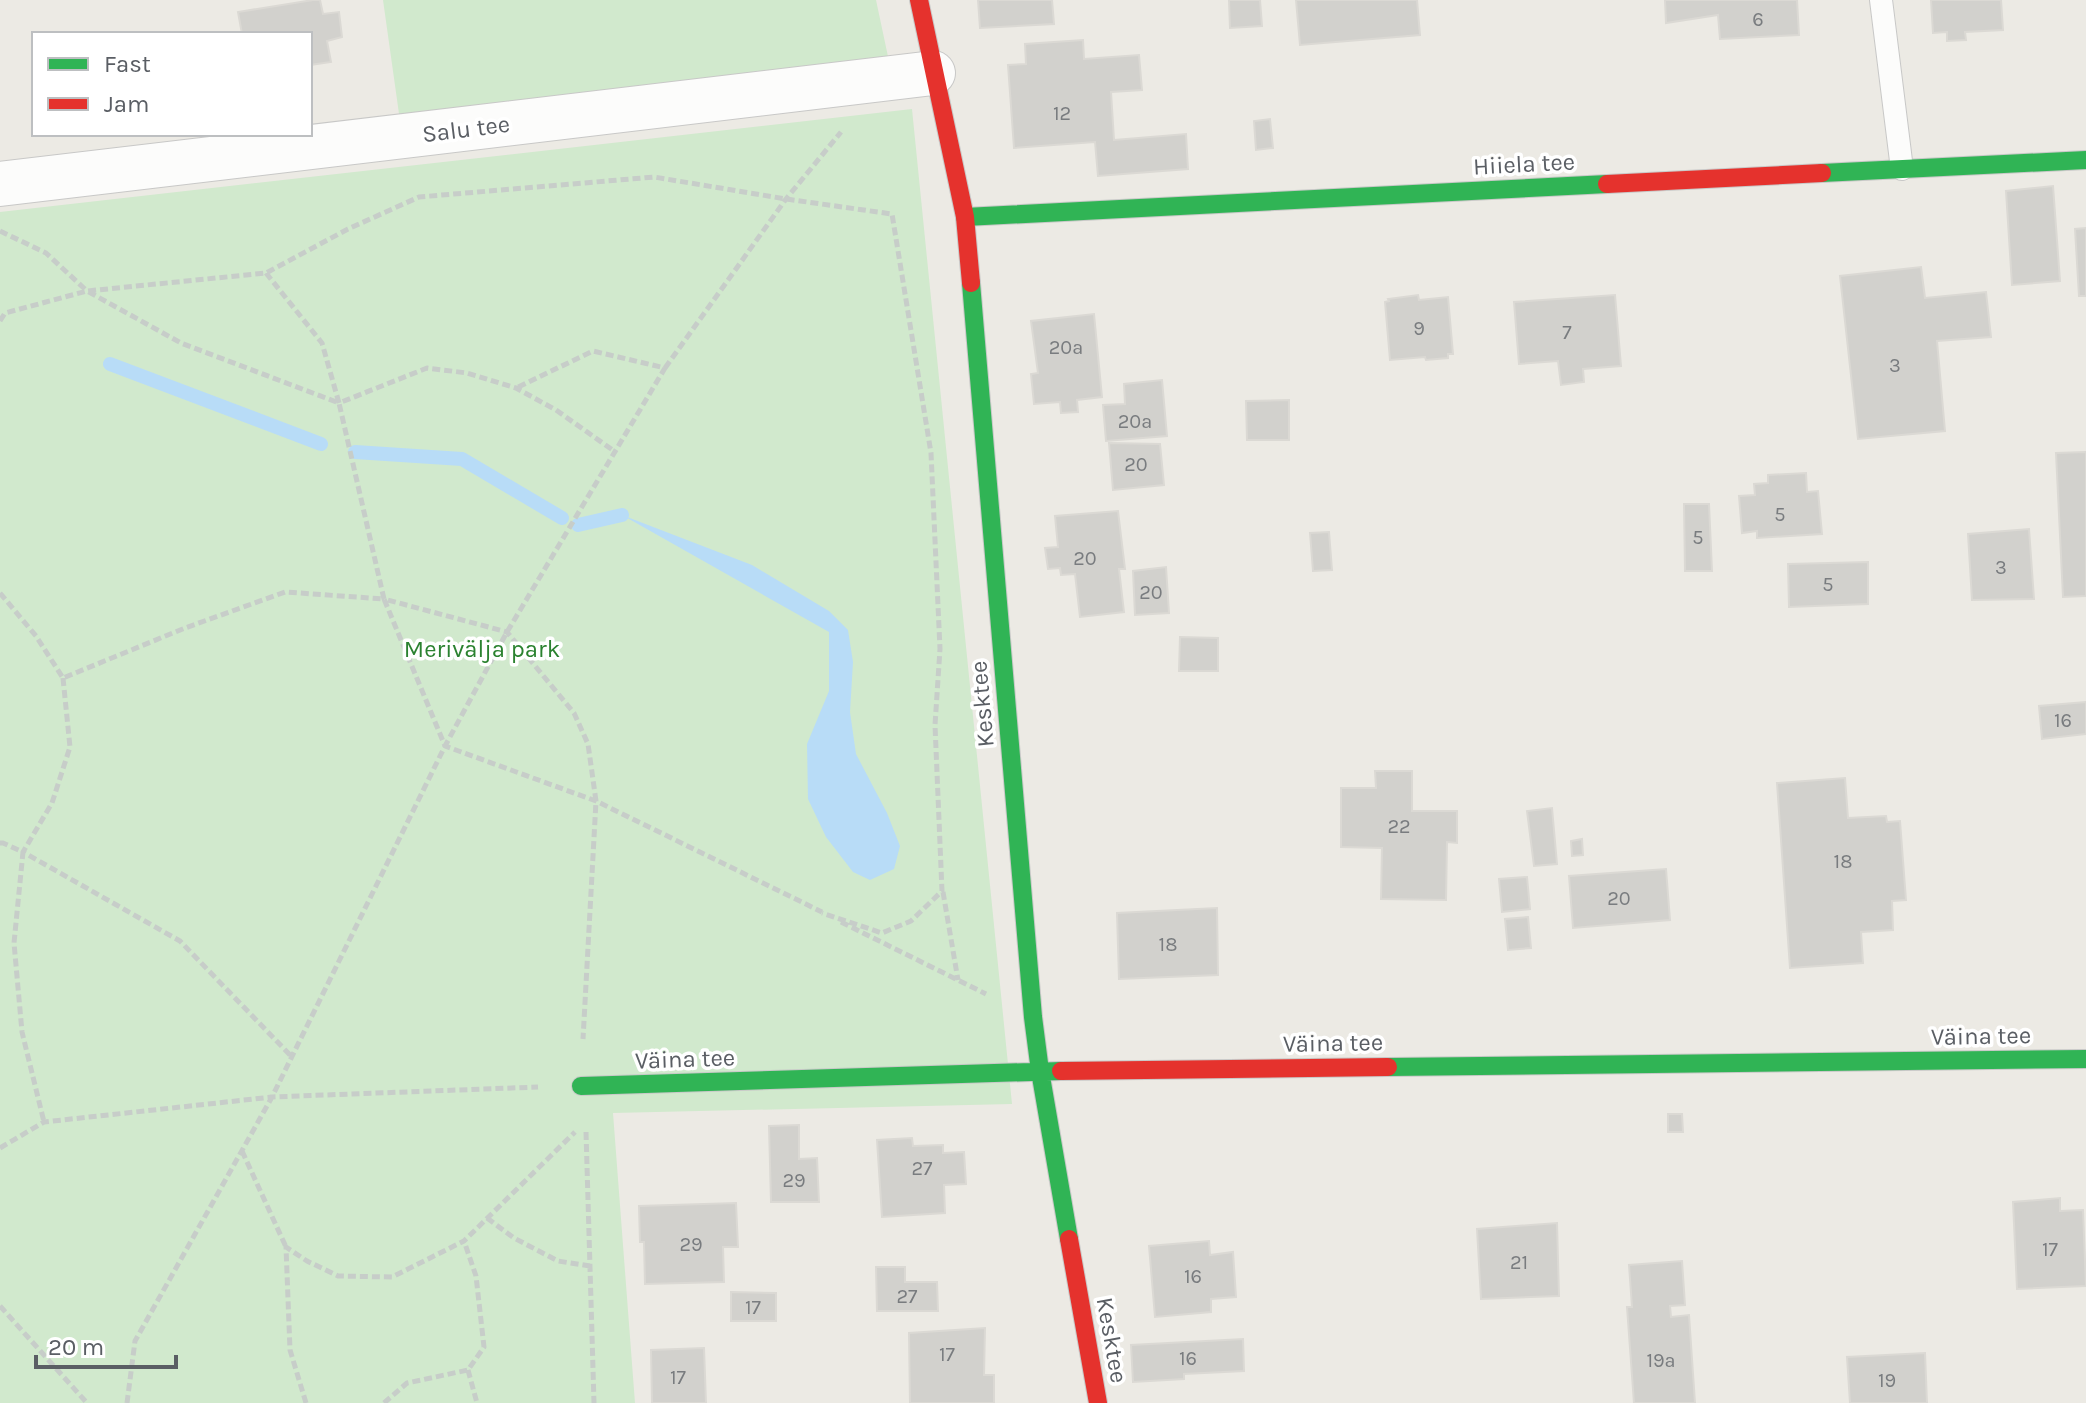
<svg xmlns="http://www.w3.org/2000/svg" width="2086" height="1403" viewBox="0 0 2086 1403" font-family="Karla,sans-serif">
  <rect width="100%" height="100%" fill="#eceae4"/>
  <path fill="#d1e9cd" d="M383,0H876L890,66L401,128Z
    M912,109L1012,1104L613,1113L635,1403H0V212Z"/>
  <path fill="#b8dcf7" d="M622,515L752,565L829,611L848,630L853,662L850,712L856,754L887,813L900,846L894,869L870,880L853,872L826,837L808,799L807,744L829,691V632Z"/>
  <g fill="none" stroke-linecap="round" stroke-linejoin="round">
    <path stroke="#b8dcf7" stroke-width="14" d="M110,364L321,444
      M355,452L462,459L562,518
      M578,525L622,515"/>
  </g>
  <path fill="#d2d1cd" stroke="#dbd9d4" stroke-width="2" d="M313,0H320L323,14L339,12L342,37L327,41L331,62L310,65V34H242L238,12Z
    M978,0H1052L1054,24L980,28Z
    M1229,0H1260L1262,26L1230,28Z
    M1296,0H1417L1420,35L1300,45Z
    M1665,0H1797L1799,35L1720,39L1718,15L1666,23Z
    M1931,0H2001L2003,30L1965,32L1966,40L1947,41V32L1933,33Z
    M1083,40L1084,59L1139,55L1142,90L1111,92L1114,140L1186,134L1188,169L1098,176L1095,142L1014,148L1008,65L1026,64L1025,44Z
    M1270,119L1273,148L1256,150L1254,121Z
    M2053,186L2060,281L2012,285L2006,191Z
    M2086,228V296H2079L2075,229Z
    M1921,267L1925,298L1986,292L1991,337L1937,341L1945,431L1858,439L1840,276Z
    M1418,295L1419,300L1448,297L1453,354H1448V358L1426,360L1425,357L1390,360L1385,302L1389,301L1388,299Z
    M1615,295L1621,366L1583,369L1584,382L1561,385L1558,361L1519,364L1514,302Z
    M1094,314L1102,397L1077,400L1078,412L1061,413L1060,402L1034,404L1031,374L1038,373L1031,321Z
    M1162,380L1167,436L1106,441L1103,405L1125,404L1124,384Z
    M1289,400V440H1247L1246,401Z
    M1109,443L1160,444L1164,485L1113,490Z
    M2086,452V596L2063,597L2056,453Z
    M1806,473L1807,492L1818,491L1822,534L1757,538V531L1742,533L1739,496L1755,495L1754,484L1768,483V475Z
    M1684,504H1709L1712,571H1685Z
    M1118,511L1125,569H1119L1124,612L1080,617L1075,574L1061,575L1060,568L1048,569L1045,548L1058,547L1055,516Z
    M2029,529L2034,599L1972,600L1968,534Z
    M1329,532L1332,570L1313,571L1310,533Z
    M1868,562V604L1789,607L1788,564Z
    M1166,567L1169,613L1135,615L1133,571Z
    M1180,637L1218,638V671H1179Z
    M2086,702V734L2042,739L2039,706Z
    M1375,771H1412V811H1457V843L1447,842L1446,900L1381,899L1382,848L1341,847V788H1376Z
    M1845,778L1848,818L1886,816L1887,822L1900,821L1906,900L1892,901L1893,930L1861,932L1863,963L1790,968L1777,783Z
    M1552,808L1557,864L1534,866L1527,811Z
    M1582,839L1583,855L1572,856L1571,841Z
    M1666,869L1670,920L1573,928L1569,876Z
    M1527,877L1530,909L1502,912L1499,879Z
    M1217,908L1218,975L1119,979L1117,913Z
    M1528,917L1531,948L1508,950L1505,919Z
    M1668,1114H1682L1683,1132H1668Z
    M799,1125V1159L817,1158L819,1202H771L769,1126Z
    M912,1138L913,1146L943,1145V1153L964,1152L966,1184L944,1185L945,1213L882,1217L877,1140Z
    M2060,1198V1211L2083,1210L2086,1286L2017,1289L2013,1202Z
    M736,1203L738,1247H723L724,1282L645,1284L644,1242H640L639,1206Z
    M1557,1223L1559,1296L1481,1299L1477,1229Z
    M1209,1241L1210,1255L1233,1252L1236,1297L1211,1299V1312L1155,1317L1149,1246Z
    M1682,1261L1685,1305L1670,1306L1671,1317L1689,1315L1695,1403H1634L1627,1307H1632L1629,1265Z
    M876,1267H905V1282H937L938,1311H877Z
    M731,1292L776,1293V1321H731Z
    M985,1328L984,1375H994V1403H910L909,1333Z
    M1243,1339L1244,1371L1184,1374V1379L1133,1382L1131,1345Z
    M704,1348L706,1403H652L651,1350Z
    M1925,1353L1927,1403H1850L1847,1357Z"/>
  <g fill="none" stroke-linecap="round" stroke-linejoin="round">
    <defs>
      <path id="lane" d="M1881,0L1902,169"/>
      <path id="street" d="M0,184L933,73"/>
      <path id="fast" d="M1822,173L2086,160
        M965,217L1607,184
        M971,283L1033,1017L1040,1071L1069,1239
        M1388,1067L2086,1059
        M581,1086L1061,1071"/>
      <path id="jam" d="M919,0L965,217L971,283
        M1607,184L1822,173
        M1061,1071L1388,1067
        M1069,1239L1098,1403"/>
    </defs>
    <use href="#lane" stroke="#c8c8c7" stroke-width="24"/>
    <use href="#street" stroke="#c8c8c7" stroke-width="46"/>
    <use href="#fast" stroke="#c9c9c8" stroke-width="20"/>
    <use href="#jam" stroke="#c9c9c8" stroke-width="20"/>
    <path stroke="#c7cdc9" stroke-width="5" stroke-dasharray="8 4" stroke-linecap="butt" d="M0,231L46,253L87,291L266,273L348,229L419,197L654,177L786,199L892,214L931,453L940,649L935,725L942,891L911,921L882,933L822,913
      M266,273L322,343L339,403L427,368L467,373L516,388L556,410L614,451
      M0,321L5,313L87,291L181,343L339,403L384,599L507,632L574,713L588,744L596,801L583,1039
      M665,368L786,199L841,132
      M0,593L36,636L63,678L185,628L285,592L384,599L445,746L596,801L822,912
      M63,678L70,747L52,803L23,852L180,941L292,1057
      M0,843H3L23,852L14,943L22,1032L44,1122
      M943,892L958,980
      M841,922L986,994
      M586,1132L594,1403
      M0,1148L44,1122L272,1097L538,1087
      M242,1151L286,1247
      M487,1218L514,1238L558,1261L590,1266
      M0,1306L87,1403
      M468,1370L477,1403
      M127,1403L135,1341L272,1097L445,746L507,632L665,368L593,351L516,388
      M306,1403L290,1350L286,1247L307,1261L338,1276L392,1277L464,1241L575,1132
      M384,1403L407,1383L468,1370L484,1347L476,1276L464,1241"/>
    <use href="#lane" stroke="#fcfcfb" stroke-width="22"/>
    <use href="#street" stroke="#fcfcfb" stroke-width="44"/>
    <use href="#fast" stroke="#30b455" stroke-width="18"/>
    <use href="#jam" stroke="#e5322d" stroke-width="18"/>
  </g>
  <g text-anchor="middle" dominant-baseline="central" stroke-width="7" stroke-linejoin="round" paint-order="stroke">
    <g font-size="20" fill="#797c7f">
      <text x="1758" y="19">6</text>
      <text x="1062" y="113">12</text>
      <text x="1419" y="328">9</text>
      <text x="1567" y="332">7</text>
      <text x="1066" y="347">20a</text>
      <text x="1895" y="365">3</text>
      <text x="1135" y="421">20a</text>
      <text x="1136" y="464">20</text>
      <text x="1780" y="514">5</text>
      <text x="1698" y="537">5</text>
      <text x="1085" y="558">20</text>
      <text x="2001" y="567">3</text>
      <text x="1828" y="584">5</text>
      <text x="1151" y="592">20</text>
      <text x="2063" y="720">16</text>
      <text x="1399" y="826">22</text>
      <text x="1843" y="861">18</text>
      <text x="1619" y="898">20</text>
      <text x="1168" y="944">18</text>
      <text x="922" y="1168">27</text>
      <text x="794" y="1180">29</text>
      <text x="691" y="1244">29</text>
      <text x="2050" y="1249">17</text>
      <text x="1519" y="1262">21</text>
      <text x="1193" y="1276">16</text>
      <text x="907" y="1296">27</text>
      <text x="753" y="1307">17</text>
      <text x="947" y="1354">17</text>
      <text x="1188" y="1358">16</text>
      <text x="1661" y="1360">19a</text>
      <text x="678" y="1377">17</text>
      <text x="1887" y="1380">19</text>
    </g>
    <g font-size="24" fill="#5a5e64" stroke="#fff">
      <text transform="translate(466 129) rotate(-7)">Salu tee</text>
      <text transform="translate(1524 164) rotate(-3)">Hiiela tee</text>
      <text transform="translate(982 704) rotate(-95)">Kesktee</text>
      <text transform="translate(1981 1036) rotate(-1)">Väina tee</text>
      <text transform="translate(1333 1043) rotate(-1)">Väina tee</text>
      <text transform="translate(685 1059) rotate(-2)">Väina tee</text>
      <text transform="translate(1112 1340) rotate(80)">Kesktee</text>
    </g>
    <g font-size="24" fill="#2b8230" stroke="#fff">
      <text x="482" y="649">Merivälja park</text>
    </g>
  </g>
  <rect x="32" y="32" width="280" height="104" fill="#ffffff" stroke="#bdbfc1" stroke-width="2"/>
  <rect x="48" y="58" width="40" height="12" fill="#30b455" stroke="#bdbfc1" stroke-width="2"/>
  <text x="104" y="72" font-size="24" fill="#5a5e64">Fast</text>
  <rect x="48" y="98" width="40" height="12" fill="#e5322d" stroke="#bdbfc1" stroke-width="2"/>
  <text x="104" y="112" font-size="24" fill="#5a5e64">Jam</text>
  <path d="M36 1355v12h140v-12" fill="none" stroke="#5a5e64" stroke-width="4"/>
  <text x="48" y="1355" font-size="24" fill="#5a5e64" stroke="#ffffff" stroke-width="6" paint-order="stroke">20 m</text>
</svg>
